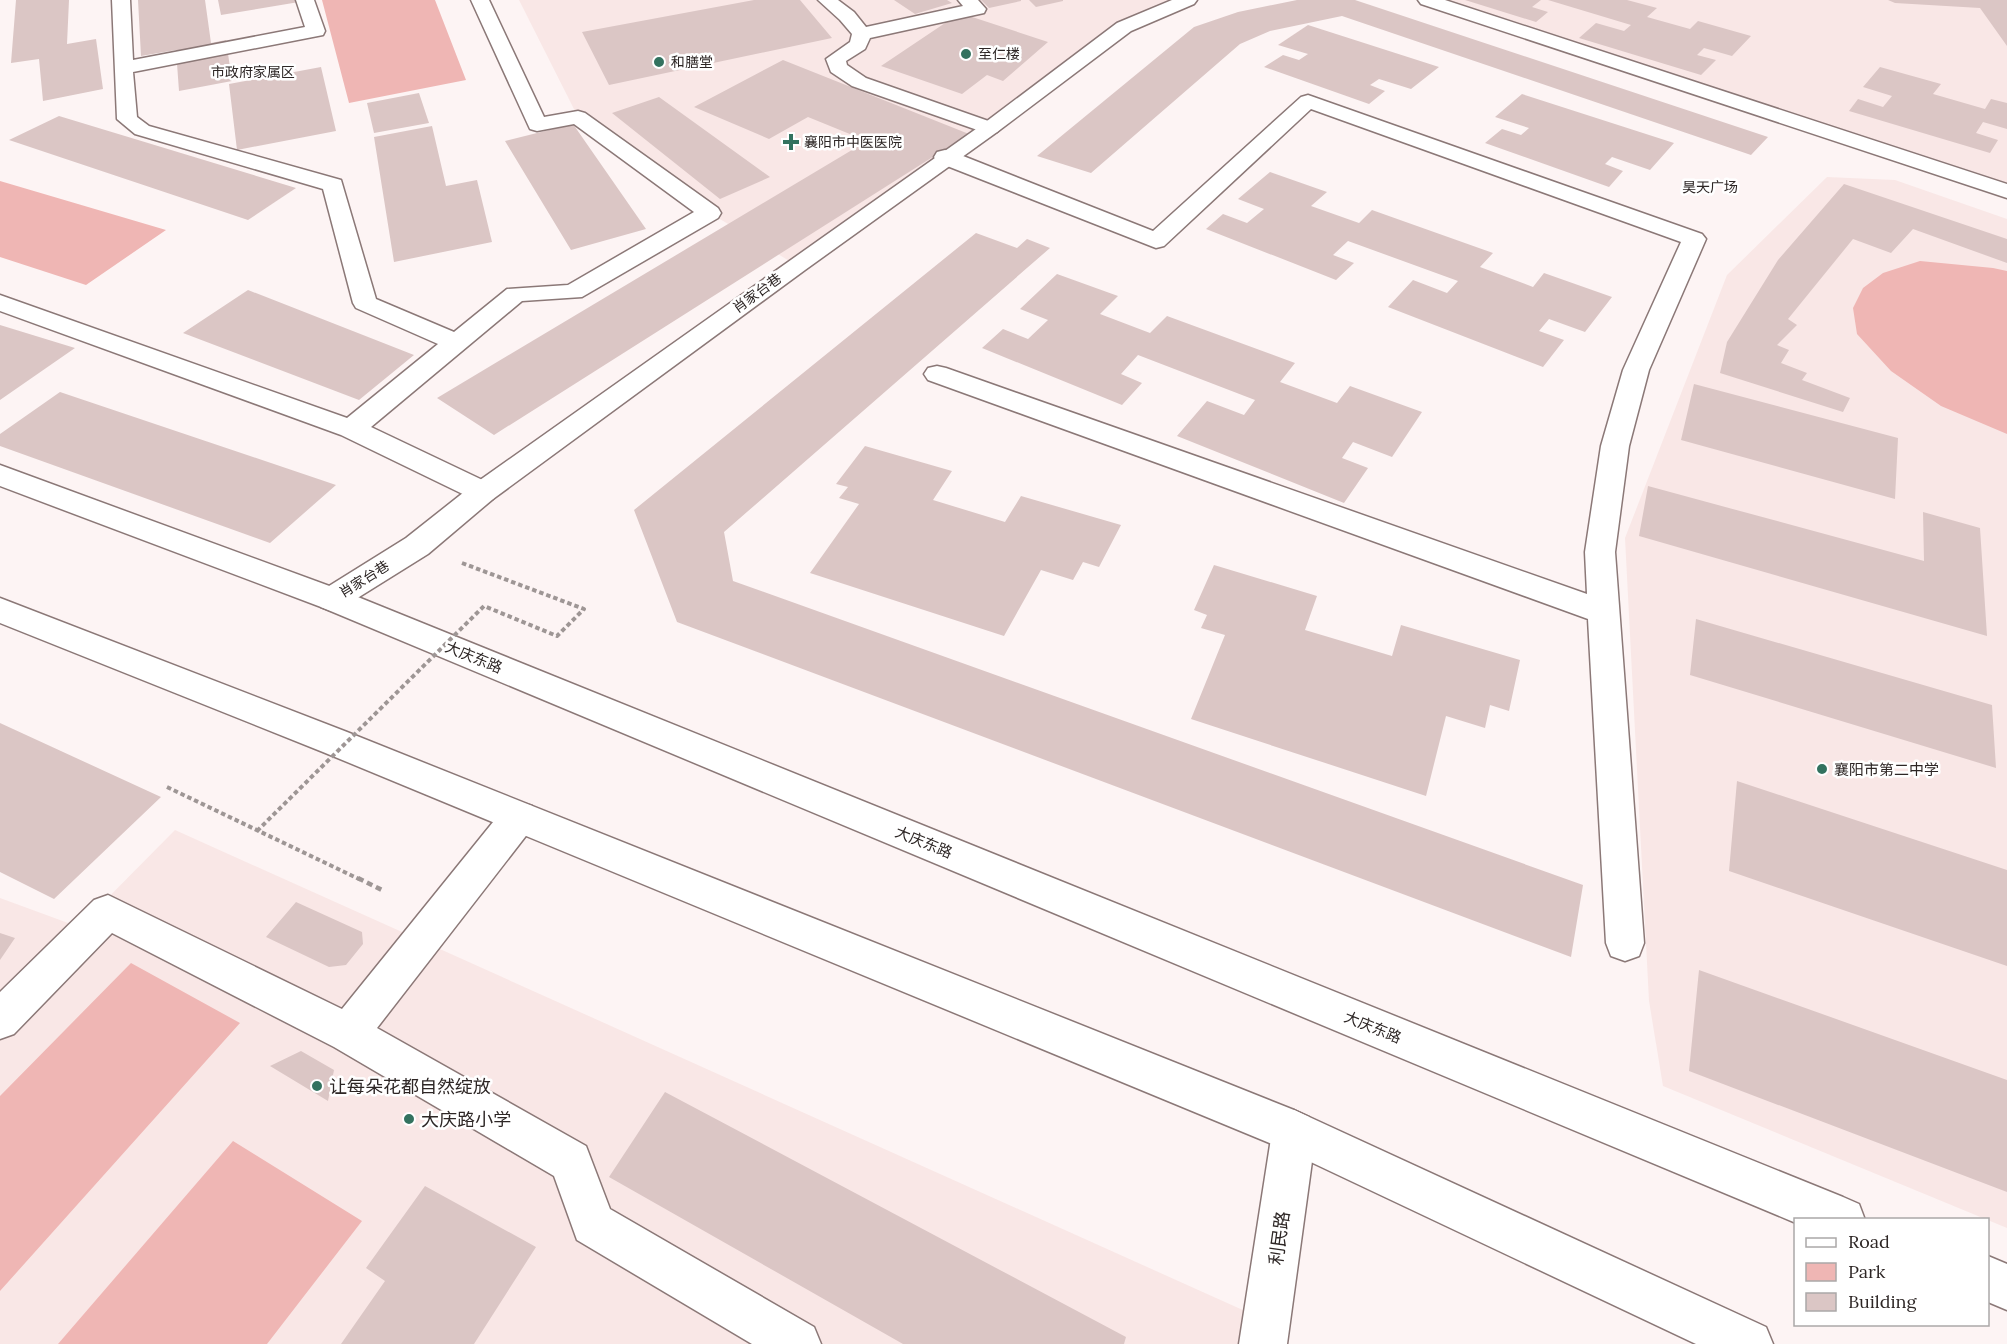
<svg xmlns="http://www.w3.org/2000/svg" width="2007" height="1344" viewBox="0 0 2007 1344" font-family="Lora,'Noto Sans SC',serif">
  <rect width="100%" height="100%" fill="#fdf4f4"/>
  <path fill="#f9e7e6" d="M519,0H1188L1124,27L796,265L710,213L578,117Z
    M1427,0H2007V191Z
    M1827,177L1895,180L2007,219V1228L1663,1086L1649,1001L1625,538L1727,275Z
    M175,830L1245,1311L1239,1344H0V898L79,927Z"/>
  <path fill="#efb6b4" d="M322,0H435L466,80L349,103Z
    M0,181L166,230L86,285L0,257Z
    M1920,261L1993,268L2007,271V434L1941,406L1891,371L1857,334L1853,308L1863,288L1883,273Z
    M131,963L240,1023L0,1291V1096Z
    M233,1141L362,1221L267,1344H58Z"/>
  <path fill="#dbc6c5" d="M16,0H69L67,44L96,39L103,89L43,101L39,59L11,63Z
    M138,0H205L211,43L226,40L232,81L179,91L176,50L141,56Z
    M218,0H298L299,2L221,15Z
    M754,0H800L832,38L609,85L582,32Z
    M894,0H947L952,3L915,14Z
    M981,0H1021V1L989,8Z
    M1029,0H1063V1L1036,7Z
    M1297,0H1355L1768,137L1751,155L1342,16L1270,31L1240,44L1091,173L1037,156L1194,27L1238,12Z
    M1465,0H1541L1532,7L1548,12L1536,22Z
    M1548,0H1627L1657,8L1647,17L1690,29L1698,21L1751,36L1732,56L1704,48L1697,55L1716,60L1701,75L1579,38L1596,23L1624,31L1631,25Z
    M1888,0H2007V46L1980,8L1895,3Z
    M960,13L1048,42L1003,81L987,75L962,94L881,66Z
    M1308,25L1439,67L1411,89L1379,79L1370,85L1385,91L1369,104L1264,67L1283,55L1299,60L1308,54L1278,45Z
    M783,60L969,134L494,435L437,398L867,141L808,117L769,139L694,107Z
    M321,67L336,131L237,150L229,84Z
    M1880,67L1941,84L1933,94L1985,109L1991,99L2007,103V129L1983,122L1976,133L1998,140L1990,153L1849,111L1858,99L1883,107L1892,96L1863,87Z
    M419,93L429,123L374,133L367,103Z
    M1522,94L1674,143L1650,170L1612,157L1605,164L1623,171L1609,187L1485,143L1502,129L1521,135L1529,128L1495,117Z
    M659,97L770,177L720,199L612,113Z
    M59,116L296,188L248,220L9,140Z
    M573,124L646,229L571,250L505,141Z
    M432,126L446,186L477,180L492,242L394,262L374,137Z
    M1270,172L1327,192L1311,206L1359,223L1372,210L1493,253L1480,267L1533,287L1544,273L1612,297L1585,332L1549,319L1539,331L1564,340L1543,367L1388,307L1413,280L1447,293L1458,281L1348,241L1333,255L1354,263L1336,280L1206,229L1223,214L1247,223L1264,209L1238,199Z
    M1844,184L2007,239V263L1913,229L1891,253L1853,239L1788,319L1797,325L1777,345L1789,350L1781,363L1807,373L1802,380L1850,398L1843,412L1720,373L1727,342L1778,260Z
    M976,233L1017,248L1027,239L1050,248L724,532L733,581L1583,885L1571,957L677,622L634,510Z
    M1057,274L1118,296L1100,314L1150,333L1167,316L1295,363L1280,382L1337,403L1350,386L1422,412L1392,457L1353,442L1342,458L1368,468L1344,503L1177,436L1207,401L1244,415L1255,400L1138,355L1121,374L1142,383L1122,405L982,348L1003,329L1028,339L1048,320L1020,309Z
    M248,290L414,355L359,400L183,333Z
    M0,325L75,348L0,400Z
    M1694,384L1898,438L1895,499L1681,440Z
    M60,392L336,485L270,543L0,446V434Z
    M865,446L952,471L933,500L1005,522L1021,496L1121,525L1099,567L1083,562L1073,580L1041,570L1004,636L810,573L859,504L839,498L848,487L836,484Z
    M1648,486L1924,561L1923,512L1980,528L1987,636L1639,536Z
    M1214,565L1317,596L1305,630L1392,656L1401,625L1520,660L1509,711L1490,705L1485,728L1446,716L1426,796L1191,719L1225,635L1201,628L1207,615L1194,610Z
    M1696,619L1992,705L1996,768L1690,675Z
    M0,723L161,797L54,899L0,872Z
    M1737,781L2007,870V966L1729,871Z
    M296,902L362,932L363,944L346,965L329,967L266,937Z
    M0,933L15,938L0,960Z
    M1699,970L2007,1080V1192L1689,1071Z
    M301,1051L334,1070L328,1101L270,1066Z
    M665,1092L1126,1337L1124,1344H903L609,1177Z
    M425,1186L536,1247L474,1344H341L385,1281L366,1268Z"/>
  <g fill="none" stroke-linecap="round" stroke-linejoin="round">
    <defs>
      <path id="service" d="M112,0H130L133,60L305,27L296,0H314L325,31L323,35L133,72L137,117L149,126L341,180L376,299L454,332L507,289L568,285L694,212L574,124L537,131L530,129L471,0H489L544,117L578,111L585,113L718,208L721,213L718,218L582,297L522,301L371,427L493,485L498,492L493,499L483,502L473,499L341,435L0,311V295L347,418L438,344L356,308L353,303L323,189L135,134L117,119Z
        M818,0H838L854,12L866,27L963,6L958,0H978L986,9L984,13L870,38L865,49L846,61L847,65L866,78L997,124L1001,128L997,132L990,134L983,132L852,86L831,72L826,59L850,42L852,34L840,20Z
        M1308,95L1702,234L1706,239L1649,370L1629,446L1615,552L1644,943L1639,956L1625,961L1611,956L1606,943L1588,619L928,380L924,374L928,368L937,366L946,368L1587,594L1585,552L1601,446L1623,370L1681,242L1311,109L1164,246L1156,248L937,162L934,157L937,152L945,150L953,152L1153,231L1301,97Z
        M519,802L532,806L537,817L532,828L377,1028L586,1146L610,1209L814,1327L821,1344H752L577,1240L554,1176L334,1047L112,933L14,1034L0,1039V992L94,900L108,895L342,1009L506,806Z"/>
      <path id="minor" d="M1418,0H1445L2007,184V198L1421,4Z
        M1294,1110L1309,1117L1316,1132L1287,1344H1239L1272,1132L1279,1117Z"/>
      <path id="tertiary" d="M1172,0H1197L1194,4L1131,31L997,132L805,270L493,499L428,554L343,607L332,611L321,607L316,599L321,591L406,538L473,485L983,124L1117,23Z"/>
      <path id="primary" d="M0,465L343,591L1843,1197L1859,1204L1865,1220H1796V1223L321,607L0,486Z
        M0,598L347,732L1294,1110L1766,1327L1773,1344H1696L1279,1147L323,752L0,623Z
        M1988,1256L2007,1264V1310L1988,1302Z"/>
    </defs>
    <use href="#service" stroke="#8b7877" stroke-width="3"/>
    <use href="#minor" stroke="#8b7877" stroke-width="3"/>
    <use href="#tertiary" stroke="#8b7877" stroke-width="3"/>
    <use href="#primary" stroke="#8b7877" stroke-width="3"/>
    <path stroke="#9e9695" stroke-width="4" stroke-dasharray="4.5 3" stroke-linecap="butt" d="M462,563L584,609L557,636L484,606
      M167,787L361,880"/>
    <path stroke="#9e9695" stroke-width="4.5" stroke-dasharray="6 4" stroke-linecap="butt" d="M358,878L384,891"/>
    <use href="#service" fill="#fff" fill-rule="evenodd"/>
    <use href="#minor" fill="#fff" fill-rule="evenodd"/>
    <use href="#tertiary" fill="#fff" fill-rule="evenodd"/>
    <use href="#primary" fill="#fff" fill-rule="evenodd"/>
    <path stroke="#9e9695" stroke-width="4" stroke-dasharray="4.5 3" stroke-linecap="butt" d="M257,831L484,606"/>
  </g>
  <g fill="#33725f" stroke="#fff" stroke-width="2">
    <circle cx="966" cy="54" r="6"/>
    <circle cx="659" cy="62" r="6"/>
    <path d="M788 133h6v6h6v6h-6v6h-6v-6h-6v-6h6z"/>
    <circle cx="1822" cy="769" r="6"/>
    <circle cx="317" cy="1086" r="6"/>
    <circle cx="409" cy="1119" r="6"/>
  </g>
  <g text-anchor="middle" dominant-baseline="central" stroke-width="5" stroke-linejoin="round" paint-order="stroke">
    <g font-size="14" fill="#2d2625" stroke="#fff" text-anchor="start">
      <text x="978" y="54">至仁楼</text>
      <text x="671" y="62">和膳堂</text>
      <text x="804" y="142">襄阳市中医医院</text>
    </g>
    <g font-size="14" fill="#2d2625" stroke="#fff">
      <text x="253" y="72">市政府家属区</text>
      <text x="1710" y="187">昊天广场</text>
    </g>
    <g font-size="14" fill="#2d2625" stroke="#fff">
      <text transform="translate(757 293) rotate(-36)">肖家台巷</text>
      <text transform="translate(364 579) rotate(-32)">肖家台巷</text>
    </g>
    <g font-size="15" fill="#2d2625" stroke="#fff">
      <text transform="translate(474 657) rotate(22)">大庆东路</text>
      <text transform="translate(924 842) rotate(22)">大庆东路</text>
      <text transform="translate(1373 1027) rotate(22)">大庆东路</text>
    </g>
    <g font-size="15" fill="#2d2625" stroke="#fff" text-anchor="start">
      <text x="1834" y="769">襄阳市第二中学</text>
    </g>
    <g font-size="18" fill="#2d2625" stroke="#fff" text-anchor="start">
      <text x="329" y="1086">让每朵花都自然绽放</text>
      <text x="421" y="1119">大庆路小学</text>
    </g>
    <g font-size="18" fill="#2d2625" stroke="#fff">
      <text transform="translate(1279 1238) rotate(-82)">利民路</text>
    </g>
  </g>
  <rect x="1794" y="1218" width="195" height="108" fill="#ffffff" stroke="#aba8a8" stroke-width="1.5"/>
  <rect x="1806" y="1238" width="30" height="9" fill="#ffffff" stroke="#aba8a8" stroke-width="1.5"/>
  <text x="1848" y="1248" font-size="18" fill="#2d2625">Road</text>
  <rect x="1806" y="1263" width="30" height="18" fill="#efb6b4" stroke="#aba8a8" stroke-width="1.5"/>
  <text x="1848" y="1278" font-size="18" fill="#2d2625">Park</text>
  <rect x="1806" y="1293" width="30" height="18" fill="#dbc6c5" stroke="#aba8a8" stroke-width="1.5"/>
  <text x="1848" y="1308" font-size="18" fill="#2d2625">Building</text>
</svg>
